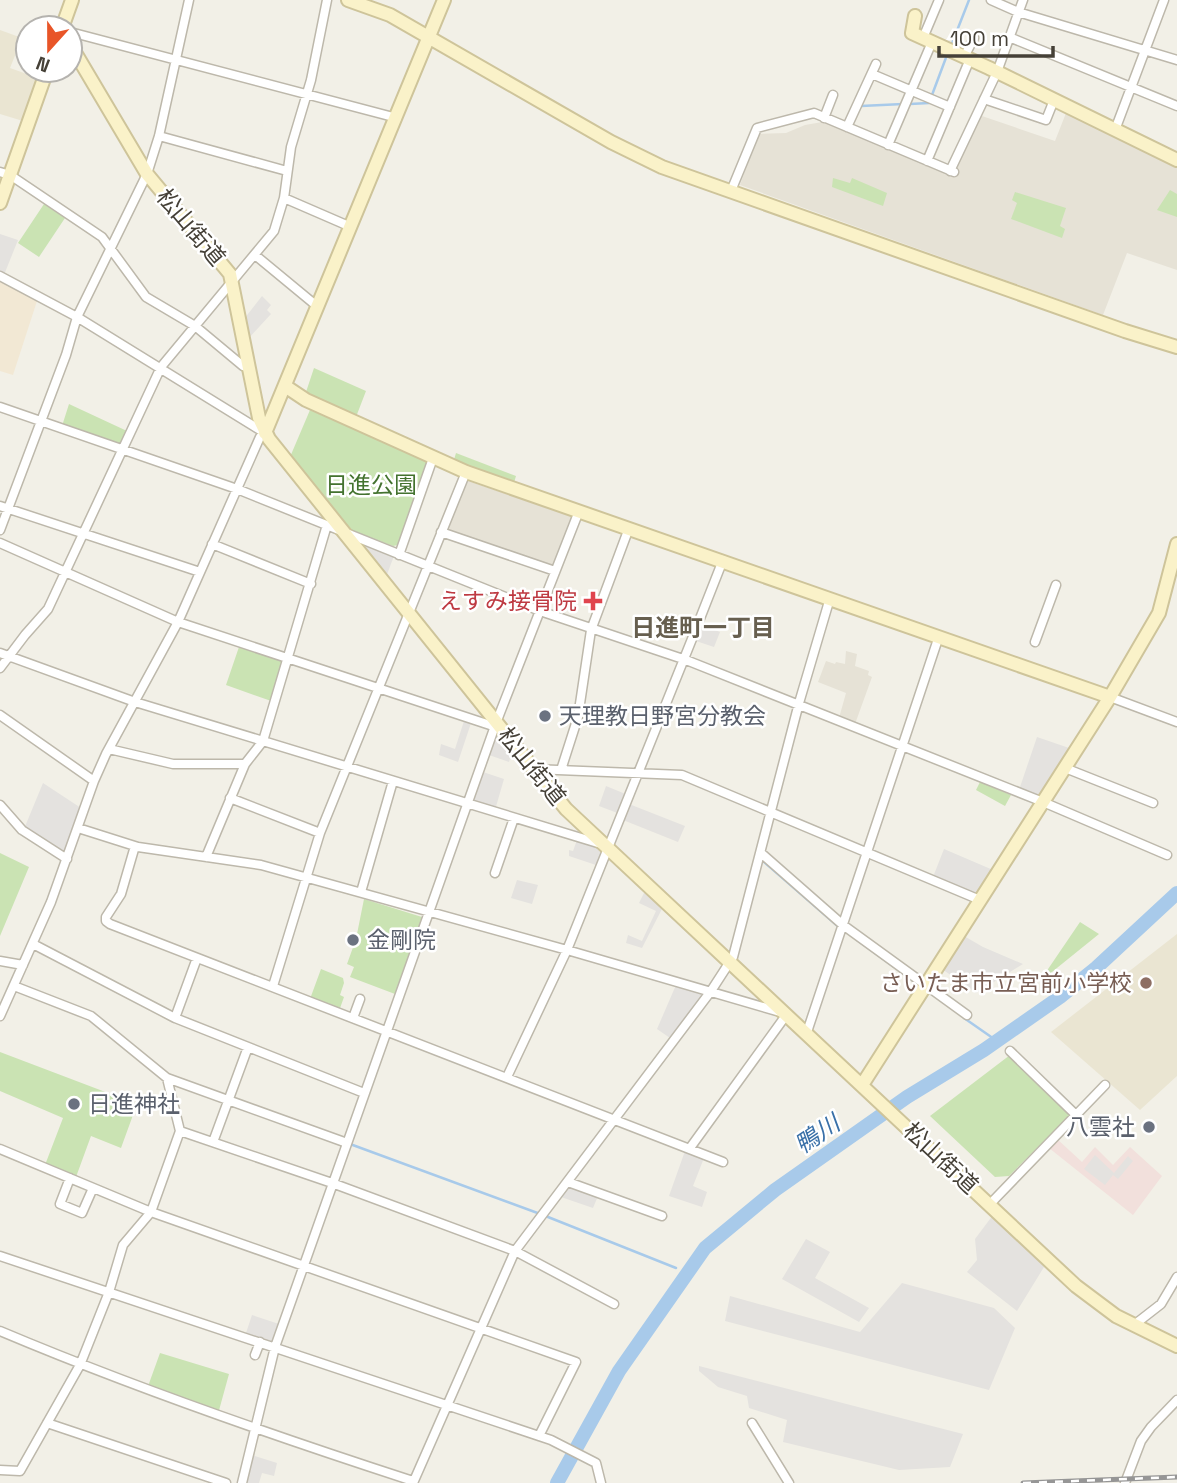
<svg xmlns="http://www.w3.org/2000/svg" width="1177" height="1483" viewBox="0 0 1177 1483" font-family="'Space Grotesk','Noto Sans JP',sans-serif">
  <rect width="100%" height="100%" fill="#f2f0e7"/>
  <path fill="#e6e2d6" d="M1068,108L1177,161V270L1127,253L1103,315L740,185L758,134L786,133L805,125L828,121L951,176L979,115L1055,141Z
    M465,480L572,516L573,518L556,566L552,567L449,532L446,527Z
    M846,651L857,654L855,666L869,671L868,675L872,677L855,724L839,718L846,693L818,682L826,661L835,664L836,662L845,664Z"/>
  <path fill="#f2e8d4" d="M0,281L37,301L13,375L0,371Z"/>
  <path fill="#eae5d2" d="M0,30L22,38L10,68L38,78L23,121L0,114Z
    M1177,934V1076L1140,1110L1051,1032Z"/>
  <path fill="#f2e0dc" d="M1057,1139L1082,1162L1095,1147L1113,1165L1130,1147L1162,1176L1133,1215L1049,1148Z"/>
  <path fill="#cae3b3" d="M833,178L850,183L852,178L887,193L883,206L832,187Z
    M1170,190L1177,194V217L1157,210Z
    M1015,192L1066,208L1060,226L1065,229L1062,238L1011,219L1017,203L1012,200Z
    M44,204L65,218L39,257L18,243Z
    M314,368L366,391L356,417L307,396L306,392Z
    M69,404L127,431L121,447L62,426Z
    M310,410L426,461L428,464L398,545L393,546L345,528L290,457Z
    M456,453L516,476L513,486L453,463Z
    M240,644L287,659L274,702L226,685Z
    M980,782L1011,795L1005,806L976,790Z
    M0,853L29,867L0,936Z
    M364,899L422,917L395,994L350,977L354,967L347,964L356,939Z
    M1080,922L1099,934L1047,976L1044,975Z
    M321,969L343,978L344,983L340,995L344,997L339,1011L310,999Z
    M0,1052L137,1104L121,1148L91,1136L76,1177L45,1165L63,1118L0,1091Z
    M1010,1055L1070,1115L1009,1176L995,1177L930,1116Z
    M160,1353L229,1374L218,1414L147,1389Z"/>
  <path fill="#e4e2df" d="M0,234L18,240L4,275L0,273Z
    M262,296L271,305L267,310L271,314L248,339L244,319Z
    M355,539L394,556L386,577Z
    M702,625L720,632L714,647L696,641Z
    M464,721L471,723L458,762L439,755L441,744L455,749Z
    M498,732L512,751L509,762L489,755Z
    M1037,737L1072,749L1041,798L1019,790Z
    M483,772L504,779L495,810L472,803Z
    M43,783L81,808L65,855L24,829Z
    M606,786L628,795L620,814L599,806Z
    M629,804L685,826L678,842L623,820Z
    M577,840L606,850L590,890L587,889L596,865L569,856V850L573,851Z
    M944,849L993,870L976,894L933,877Z
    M517,880L538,885L532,904L511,898Z
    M647,887L665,903L642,948L626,943L628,935L642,941L656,911L639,903Z
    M964,936L983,947L1023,964L976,993L942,969Z
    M676,985L703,994L670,1038L657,1029Z
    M685,1151L704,1158L693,1186L707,1192L702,1207L669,1196Z
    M1095,1155L1114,1173L1128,1156L1133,1161L1118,1179L1113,1175L1105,1185L1084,1169Z
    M569,1185L598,1196L593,1208L561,1197L560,1195Z
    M993,1215L1044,1267L1017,1311L967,1272L977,1260L975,1239Z
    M806,1239L830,1252L815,1278L869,1308L859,1322L782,1279Z
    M902,1283L994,1308L1015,1328L989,1390L725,1321L730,1296L860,1332Z
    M252,1315L279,1324L273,1340L271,1342L246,1333Z
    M699,1366L963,1434L950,1467L899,1470L783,1442L787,1420L749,1408L747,1396L718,1387L699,1371Z
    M252,1455L277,1463L274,1476L262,1473L259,1483H245Z"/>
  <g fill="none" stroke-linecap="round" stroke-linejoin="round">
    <path stroke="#a8caea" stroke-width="2.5" d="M951,46L969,0
      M910,104L929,103L947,55
      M861,106L903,104
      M763,861L840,928
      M857,940L919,985
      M964,1018L997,1041
      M350,1144L543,1215L676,1268"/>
    <path stroke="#a8caea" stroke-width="14" d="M557,1483L619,1371L705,1248L775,1190L907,1097L984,1050L1060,997L1096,968L1177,893"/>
    <defs>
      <path id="street" d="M991,0L1018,12L1177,60
        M70,32L397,118
        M1009,37L1177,106
        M923,38L939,0
        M964,57L974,38
        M872,74L950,107
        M984,99L1046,120L1054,100
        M824,118L833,95
        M847,127L876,64
        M1115,130L1164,0
        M159,136L287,171
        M888,145L932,42
        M927,161L970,59
        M950,171L997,72L1023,0
        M0,172L10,175L102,237L146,297L195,326L243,366L249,368
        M731,191L757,128L814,113L954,172
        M284,198L351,227
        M255,255L318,307
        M0,276L77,317L265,433L260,437L178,622L106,754L94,781L51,902L0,1016
        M0,407L237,489L540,611L686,660L1043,802L1167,855
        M0,506L200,572
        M0,530L66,355L77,317L147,174L159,136L189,0
        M441,532L555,571
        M0,543L178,622L490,725L496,723
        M212,544L311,584
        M399,555L433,458
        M699,621L723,560
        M1035,642L1056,585
        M0,653L135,702L601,844
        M0,668L25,635L48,609L161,367L274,231L284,198L291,147L311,80L327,0
        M1110,697L1177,722
        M0,715L94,781
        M109,749L173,764H245
        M1065,768L1153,803
        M533,769L682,775L980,900
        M561,770L578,717L591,630L629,528
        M230,798L320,833
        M0,805L22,830L67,859
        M78,828L138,847L261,865L567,950L787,1014L690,1148
        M135,846L121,894L106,917V921L110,924L723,1162
        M761,853L843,925L967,1015
        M206,857L245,764L263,741L327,525
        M495,873L514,818
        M361,892L393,781
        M33,944L175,1018L364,1093
        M0,961L23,965
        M14,986L91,1016L167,1078L347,1143
        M273,986L320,833L466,472
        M175,1018L197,958
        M353,1018L360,999
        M807,1032L939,636
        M1010,1051L1076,1115
        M507,1077L567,950L698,624
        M180,1131L332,1183L515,1251L614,1304
        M213,1142L248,1047
        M0,1149L151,1212L576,1362L539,1436
        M70,1178L60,1204L82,1213L93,1188
        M568,1182L662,1216
        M990,1204L1105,1085
        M0,1256L551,1440L596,1463L601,1483
        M1134,1325L1161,1304L1177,1277
        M0,1331C135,1388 274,1436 413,1481
        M255,1355L260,1342
        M47,1423L226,1483
        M752,1423L789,1483
        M0,1470L20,1471L80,1365L109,1292L123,1245L151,1212L180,1131L167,1078
        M242,1483L275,1347L496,723L579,511
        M413,1483L515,1251L711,991L733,957L799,703L830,598
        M1125,1483L1141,1441L1151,1427L1177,1400"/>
      <path id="secondary" d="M348,0L390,15L611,142L662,167L1125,331L1177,347
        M915,16L912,33L989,68L1177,160
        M62,28L72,0
        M70,44L147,174L230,274L259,418L269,439L566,809L1076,1286L1116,1316L1177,1346
        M0,203L47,70
        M285,386L306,400L466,472L1110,697L1159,613L1177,544
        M265,433L444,0
        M862,1085L1110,697"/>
    </defs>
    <use href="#street" stroke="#bdb8ab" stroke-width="11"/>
    <use href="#secondary" stroke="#cec49a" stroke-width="16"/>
    <use href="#street" stroke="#fff" stroke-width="8"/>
    <use href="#secondary" stroke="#faf2c9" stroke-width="12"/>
    <defs>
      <path id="rail" d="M1023,1483L1177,1477"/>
    </defs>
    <use href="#rail" stroke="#969696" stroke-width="5"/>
    <use href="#rail" stroke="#fff" stroke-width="2.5" stroke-dasharray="8" stroke-linecap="butt"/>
  </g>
  <path fill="#e0444e" stroke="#fff" stroke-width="2.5" d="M589.5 590.5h7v7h7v7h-7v7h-7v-7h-7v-7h7z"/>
  <g fill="#6b7280" stroke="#fff" stroke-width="2.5">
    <circle cx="545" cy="716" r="7"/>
    <circle cx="353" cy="940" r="7"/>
    <circle cx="74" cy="1104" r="7"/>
    <circle cx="1149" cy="1127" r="7"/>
  </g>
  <circle fill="#8d6e63" stroke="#fff" stroke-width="2.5" cx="1146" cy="983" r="7"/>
  <g text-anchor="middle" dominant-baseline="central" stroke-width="5" stroke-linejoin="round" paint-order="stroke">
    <g font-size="23" fill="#454037" stroke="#fff">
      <text transform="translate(191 227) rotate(50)">松山街道</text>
      <text transform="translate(532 766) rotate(51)">松山街道</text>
      <text transform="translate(941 1158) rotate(43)">松山街道</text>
    </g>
    <g font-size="23" fill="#43722f" stroke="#fff">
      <text x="371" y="485">日進公園</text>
    </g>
    <g font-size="23" fill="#be3a42" stroke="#fff" text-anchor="end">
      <text x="577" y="601">えすみ接骨院</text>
    </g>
    <g font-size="23" fill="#5b616d" stroke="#fff" text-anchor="start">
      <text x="559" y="716">天理教日野宮分教会</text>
      <text x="367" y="940">金剛院</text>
      <text x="88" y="1104">日進神社</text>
      <text x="1135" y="1127" text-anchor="end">八雲社</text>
    </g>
    <g font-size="23" fill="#785e54" stroke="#fff" text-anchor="end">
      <text x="1132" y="983">さいたま市立宮前小学校</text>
    </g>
    <g font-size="24" font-weight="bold" fill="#675f4f" stroke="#fff">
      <text x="703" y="627">日進町一丁目</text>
    </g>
    <g font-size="24" font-style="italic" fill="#3970a8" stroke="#fff">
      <text transform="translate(817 1134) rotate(-34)">鴨川</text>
    </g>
  </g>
  <g transform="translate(49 49) rotate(201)"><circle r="33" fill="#ffffff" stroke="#b5b3af" stroke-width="2"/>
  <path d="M0-5L12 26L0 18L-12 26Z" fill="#e85528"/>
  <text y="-10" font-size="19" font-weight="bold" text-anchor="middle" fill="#454037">N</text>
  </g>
  <path d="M939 46v10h114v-10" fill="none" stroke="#454037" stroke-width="3.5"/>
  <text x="950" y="46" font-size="21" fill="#454037" stroke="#ffffff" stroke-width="5" paint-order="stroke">100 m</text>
</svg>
